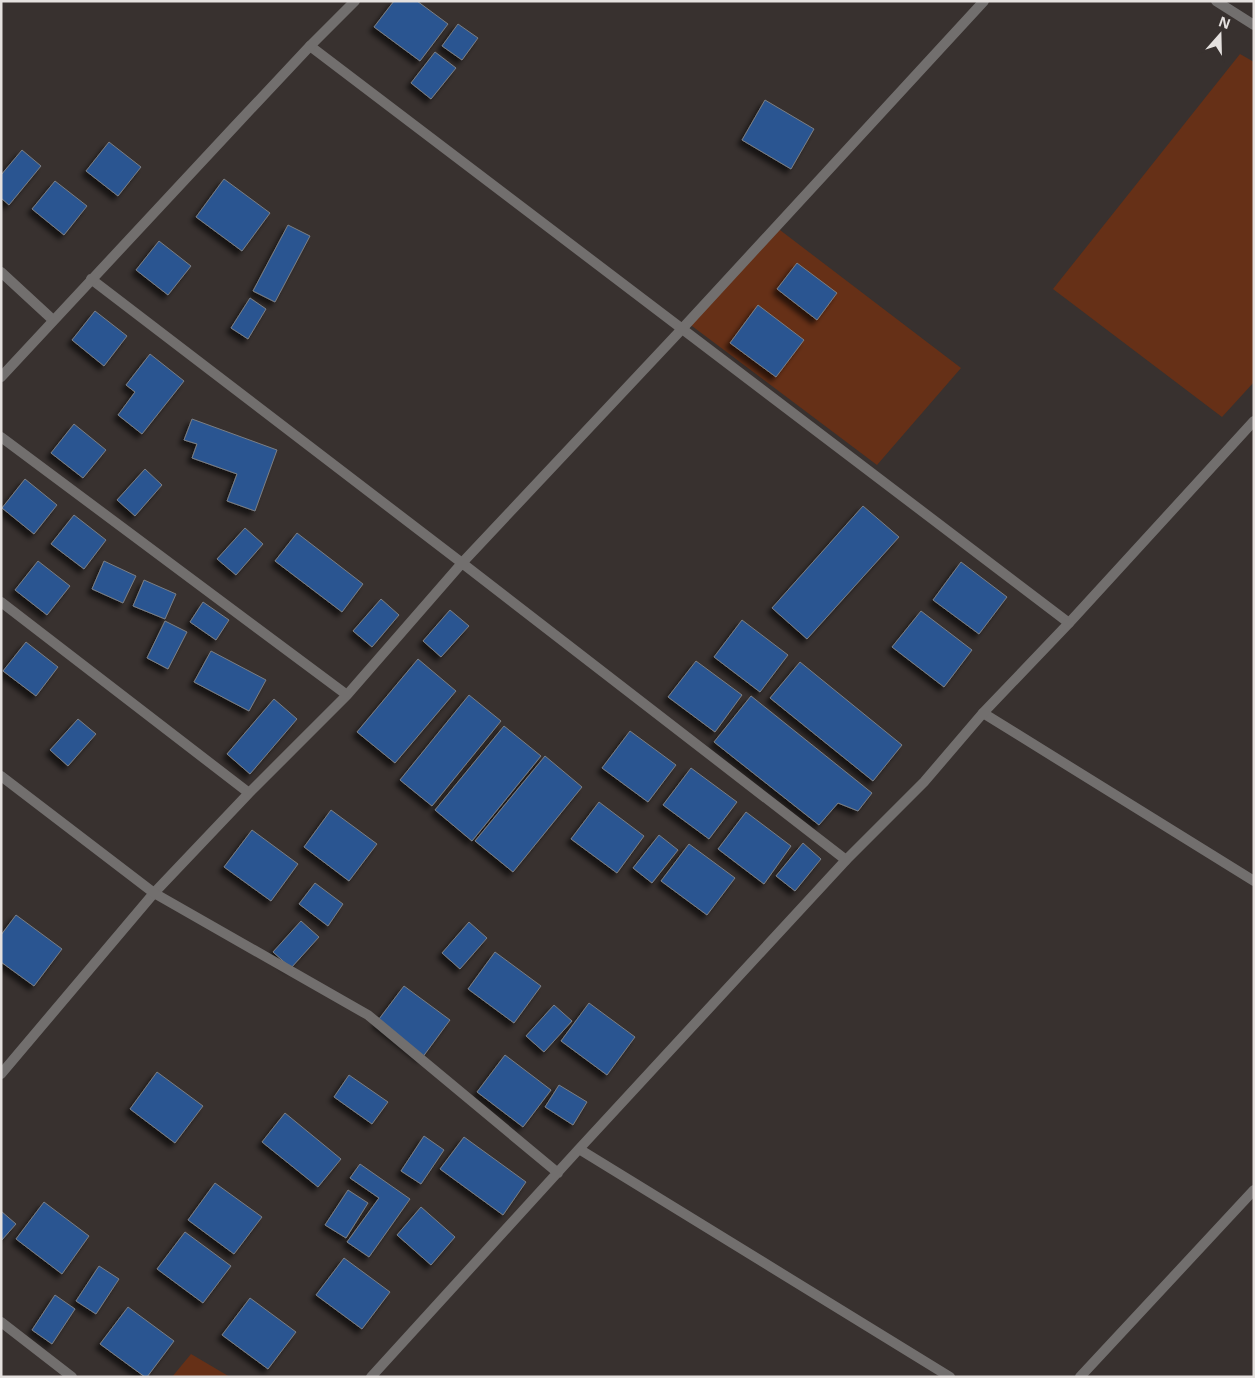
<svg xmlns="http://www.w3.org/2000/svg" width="1255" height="1378" viewBox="0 0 1255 1378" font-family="'Noto Sans',sans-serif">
  <defs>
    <filter id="shadow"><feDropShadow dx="-4.5" dy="4.5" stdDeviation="2.5" flood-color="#0009"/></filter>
  </defs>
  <rect width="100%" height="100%" fill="#38312f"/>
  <path fill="#663017" d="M1240,54L1254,62V382L1222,417L1053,289Z
    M776,227L961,368L877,465L688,323Z
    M191,1354L230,1377H172Z"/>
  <path fill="#295591" stroke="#7b7f85" filter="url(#shadow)" d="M394,1H417L448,24L420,61L374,27Z
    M458,24L478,38L462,60L442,46Z
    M435,52L456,68L431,99L411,83Z
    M765,100L814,129L791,169L742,140Z
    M109,142L141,167L118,196L86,171Z
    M22,150L41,166L9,205L1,198V175Z
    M224,179L270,213L242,251L196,217Z
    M55,181L87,206L64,235L32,209Z
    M288,225L310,236L275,302L253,291Z
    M159,241L191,266L168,295L136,270Z
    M797,263L837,293L817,320L777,289Z
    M250,298L266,309L248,339L231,328Z
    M758,305L804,340L776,377L730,343Z
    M95,311L127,336L104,366L72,340Z
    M150,354L184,381L142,434L118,415L135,392L126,385Z
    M192,419L277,450L255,511L227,501L237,474L192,458L197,444L184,440Z
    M74,424L106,450L83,478L51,453Z
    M145,469L162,485L135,516L117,500Z
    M25,479L57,505L34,534L2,508Z
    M863,506L899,537L807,639L772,608Z
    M74,515L106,540L84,569L51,544Z
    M245,528L263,544L236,575L217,559Z
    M297,533L363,584L342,612L275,561Z
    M38,561L70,586L47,615L15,590Z
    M104,561L136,576L123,603L92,589Z
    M961,562L1007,597L979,634L933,600Z
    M144,580L176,594L165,619L133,606Z
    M381,599L399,615L372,647L353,631Z
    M203,602L229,620L216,640L190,622Z
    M450,610L469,626L441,657L423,641Z
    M921,611L972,650L944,687L892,647Z
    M742,620L788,655L760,692L714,657Z
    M165,621L187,632L168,669L147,658Z
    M26,642L58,667L36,696L3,671Z
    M211,651L266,680L249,711L194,682Z
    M418,659L456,691L395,763L357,732Z
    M696,661L742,695L715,732L668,697Z
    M800,662L902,745L873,781L770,698Z
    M469,695L501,721L432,806L400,780Z
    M751,696L872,793L858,811L838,803L819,825L714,742Z
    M274,699L297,719L250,774L227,754Z
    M78,719L96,734L68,766L50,750Z
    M504,726L541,756L472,841L435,810Z
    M630,731L676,765L648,802L602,768Z
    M545,756L582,787L513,872L475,841Z
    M691,768L737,802L709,839L663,805Z
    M599,802L644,836L617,873L571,839Z
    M331,810L377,844L349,881L304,847Z
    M746,812L791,846L764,884L718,849Z
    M252,830L298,864L271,901L224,867Z
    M659,835L678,850L652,883L633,868Z
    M803,843L821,859L795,891L776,876Z
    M689,844L735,878L707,915L661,881Z
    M315,883L343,904L328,926L299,904Z
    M16,915L62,949L34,986L1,962V935Z
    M301,921L319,937L291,968L273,952Z
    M469,922L487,938L460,969L442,953Z
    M495,952L541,986L514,1023L468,989Z
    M404,986L450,1020L422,1058L376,1023Z
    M589,1003L635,1037L607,1075L561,1041Z
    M554,1005L572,1021L544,1052L526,1036Z
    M505,1055L551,1090L523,1127L477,1092Z
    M157,1072L203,1106L175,1143L130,1109Z
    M349,1075L388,1102L372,1124L334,1097Z
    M559,1085L587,1102L573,1125L545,1107Z
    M285,1113L341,1159L318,1187L262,1142Z
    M424,1136L444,1150L421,1184L401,1171Z
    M464,1137L526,1182L503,1215L440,1169Z
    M360,1164L410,1199L369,1257L347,1242L379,1198L350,1178Z
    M215,1183L262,1217L234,1254L188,1220Z
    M348,1190L368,1203L346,1238L325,1225Z
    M44,1202L89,1236L62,1274L16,1239Z
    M421,1207L455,1237L431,1265L397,1235Z
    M1,1211L16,1224L1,1241Z
    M185,1232L231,1266L203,1303L157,1269Z
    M344,1258L390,1292L362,1329L316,1295Z
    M99,1266L119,1279L96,1314L76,1301Z
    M55,1295L75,1309L52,1344L32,1330Z
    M250,1298L296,1332L268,1369L222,1335Z
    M128,1307L174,1341L147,1377H145L100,1344Z"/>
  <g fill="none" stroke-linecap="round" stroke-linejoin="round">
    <path stroke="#726f6e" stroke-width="10" d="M1216,1L1254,25
      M310,46L1069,623
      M1,272L53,320
      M91,279L462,563L846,860
      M1,437L347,695
      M1,602L249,793
      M983,713L1254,881
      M1,1074L154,893L249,793L347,695L462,563L681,330L984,1
      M1,1322L72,1377
      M1080,1377L1254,1190"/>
    <path stroke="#726f6e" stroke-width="10" d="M1,377L234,127L310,46L355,1
      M1,776L154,893L368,1015L558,1173
      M579,1149L950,1377
      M371,1377L579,1149L846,860L924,782L983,713L1069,623L1254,421"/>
  </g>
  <rect width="1255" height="1378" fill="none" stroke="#e5e1df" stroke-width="5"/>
  <g transform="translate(1220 35) rotate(20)" stroke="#38312f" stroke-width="4" paint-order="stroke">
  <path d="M0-4L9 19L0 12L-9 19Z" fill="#e5e1df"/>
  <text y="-8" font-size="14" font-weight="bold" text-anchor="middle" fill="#e5e1df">N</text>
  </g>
</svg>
